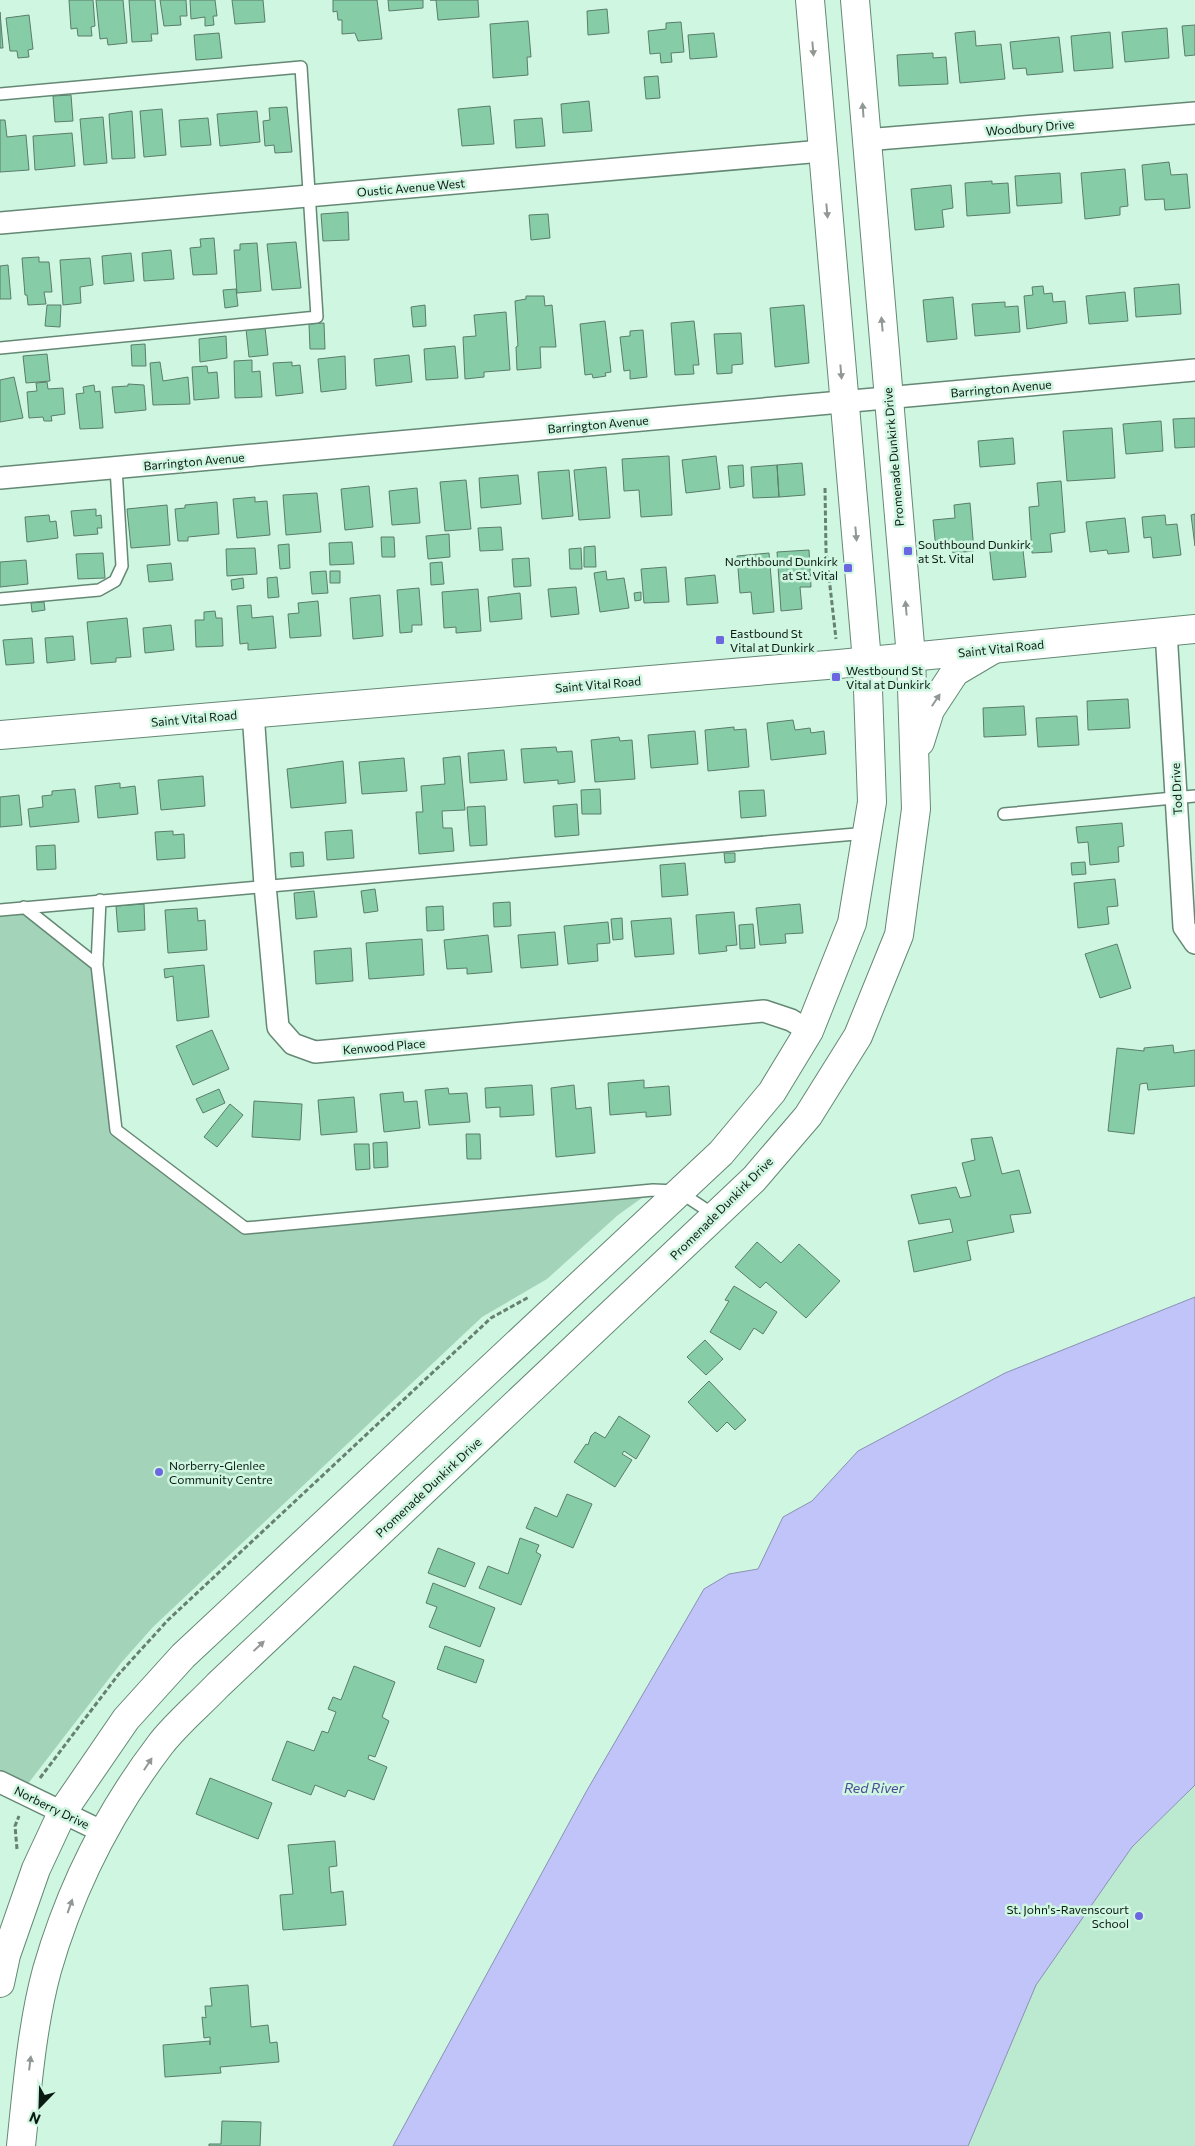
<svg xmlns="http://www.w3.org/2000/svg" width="1195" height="2146" viewBox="0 0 1195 2146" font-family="Commissioner,sans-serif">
  <rect width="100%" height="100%" fill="#cff6e0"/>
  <path fill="#bcead0" d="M1195,1785V2146H968L1036,1985L1132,1847Z"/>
  <path fill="#a3d3b8" d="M22,913L97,965L113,1133L244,1234L653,1190L618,1215L547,1279L482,1317L153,1627L121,1663L27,1785L0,1774V915Z"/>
  <path fill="#c0c4f8" stroke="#8a91b3" d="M1195,1297V1785L1132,1847L1036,1985L968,2146H393L586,1792L704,1589L729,1574L758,1569L783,1517L812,1501L858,1451L1005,1373Z"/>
  <path fill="#86cda7" stroke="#5a7d6a" d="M69,0H93L95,26L91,27L92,36H78L77,28L71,29Z
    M96,0H123L127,43L108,45L107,38L100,39Z
    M129,0H155L158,34H151L152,41L132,42Z
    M160,0H186L187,16H180L181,25L164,26Z
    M190,0H215L217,16H213L214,25L205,26V17L191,19Z
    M232,0H263L265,22L235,24Z
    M333,0H377L382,39L358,41L355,33L342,34V20H338L337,11L333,12Z
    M388,0H423V8L389,11Z
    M430,0H478L479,17L438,20L436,0Z
    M607,9L609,33L588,35L587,11Z
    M0,12L3,48H0Z
    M29,15L33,49L28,50L29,57L18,58L17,51H10L6,18Z
    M528,21L531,57H527L528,75L493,78L490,24Z
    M681,22L684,52L671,53L672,62L661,63L660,53L650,54L648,31L666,29V23Z
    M1195,25V55L1185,56L1182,26Z
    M1167,28L1169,58L1125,62L1122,32Z
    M975,31L976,46L1001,44L1005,79L960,83L955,33Z
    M1110,32L1113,68L1074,71L1071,36Z
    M219,33L222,58L196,60L194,35Z
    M714,33L717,57L690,59L688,35Z
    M1059,37L1063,72L1027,75L1026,68L1013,69L1010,42Z
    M933,53V58L946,57L948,84L899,86L897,55Z
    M658,76L660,98L646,99L644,77Z
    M71,95L73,121L55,122L53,96Z
    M589,101L592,131L563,133L561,104Z
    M490,106L494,144L462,146L458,109Z
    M287,107L292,152L275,153L274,145L265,146L263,121L270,120L269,108Z
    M162,109L166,155L144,157L140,111Z
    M132,111L135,158L112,159L109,114Z
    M257,111L260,142L220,146L217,114Z
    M103,117L107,163L84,165L80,119Z
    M208,118L211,145L181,147L179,120Z
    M542,118L545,146L516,148L514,120Z
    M0,120H5L7,137L26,135L29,170L0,172Z
    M72,133L75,166L35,170L33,136Z
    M1169,162L1171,175L1187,174L1190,208L1165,210L1164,199L1145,200L1142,165Z
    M1125,169L1128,206L1120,207V215L1085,219L1081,173Z
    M1060,173L1062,203L1017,206L1015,176Z
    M992,181V184L1008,183L1010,213L967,216L965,183Z
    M951,185L953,208L942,210L944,227L915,230L911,189Z
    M348,212L349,240L323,241L321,214Z
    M548,214L550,238L531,240L529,215Z
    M214,238L217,274L193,275L190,248L201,247L200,239Z
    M296,242L301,288L272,290L267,244Z
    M257,243L261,291L237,293L234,250H240V244Z
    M171,250L174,279L144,281L142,253Z
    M131,253L134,281L104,284L102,256Z
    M39,257V262H49L52,292H44L46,304L28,305L27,295H25L22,258Z
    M90,258L93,285L80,287L81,303L63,305L60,260Z
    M8,265L11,299H0V266Z
    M1179,284L1181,314L1136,317L1134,288Z
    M1043,286L1044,294L1052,293L1053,302L1065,301L1067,323L1027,329L1024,296L1033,295L1032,287Z
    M236,289L238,306L225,308L223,290Z
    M1125,292L1128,321L1089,324L1086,296Z
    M526,296H544L545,306L552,305L556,347H540L541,368L517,370L516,347L518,346L515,301L526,299Z
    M953,297L957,339L927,342L923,300Z
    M1005,302V307L1018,306L1020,332L975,336L972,304Z
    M47,305H61L60,327L45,326Z
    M425,305L426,326L413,327L411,307Z
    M804,305L809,363L775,367L770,308Z
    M506,312L510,370L484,372V377L465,379L463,337L476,336L474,315Z
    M605,321L611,372L605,373L606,376L593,378L592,374L585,375L580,324Z
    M694,321L699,365H693L694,374L675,375L671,323Z
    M324,323L325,349H310L309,324Z
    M265,327L268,355L249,357L246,329Z
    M643,330L647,377L630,379V370L624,371L620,337L630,336V331Z
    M741,333L743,364L732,365V373L717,374L714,334Z
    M226,336L227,358L200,362L199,339Z
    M145,344L146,366H132L131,345Z
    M455,346L458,378L426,380L424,349Z
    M47,354L50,381L26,383L23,356Z
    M409,355L412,382L376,386L374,359Z
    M345,356L346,389L321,392L318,359Z
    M252,360V372L260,371L262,397L235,398L234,361Z
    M160,362L163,381L188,377L190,404L153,405L150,363Z
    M292,362V366L300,365L303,393L276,396L273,363Z
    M207,366L208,373L217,372L219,398L194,400L192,367Z
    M14,377L23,418L0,422V380Z
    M47,382L48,389L63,388L65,414L51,416L52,421H44L43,417L29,418L27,392L37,391L36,383Z
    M128,384L144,385L146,410L115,413L112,387L128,386Z
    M94,385L95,392L100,391L103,428L80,429L76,394L84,393L83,387Z
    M1195,418V447L1175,448L1173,419Z
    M1161,421L1163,451L1126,454L1123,424Z
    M1112,428L1115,478L1067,481L1063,431Z
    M1013,438L1015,464L980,467L978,441Z
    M669,456L672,515L641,517L639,490L624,491L622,459Z
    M716,456L720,489L686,493L682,460Z
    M802,463L805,495L779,497L777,465Z
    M743,465L744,486L730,488L728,466Z
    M777,465L779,497L753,498L751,467Z
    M606,467L610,518L579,520L574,470Z
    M569,470L573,516L542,519L538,472Z
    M518,475L521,504L481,508L479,478Z
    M466,480L471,529L445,531L440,482Z
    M1061,481L1065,532L1050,534L1052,552L1032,553L1029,507L1039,506L1037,483Z
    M369,486L373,527L345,530L341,489Z
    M417,488L420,523L392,525L389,491Z
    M317,493L321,532L286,535L283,495Z
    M255,497V502L267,501L270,535L237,538L233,499Z
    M217,502L219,534L188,537V541H178L175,509L185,508V505Z
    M970,503L974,551L953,553L952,548L936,549L933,520L955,518L954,505Z
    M167,505L170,545L131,548L127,509Z
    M96,509V516L101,515L102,528H97L98,534L74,536L71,511Z
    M1195,514V546L1191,515Z
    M49,515L50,522L56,521L58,538L27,542L25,517Z
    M1165,515L1166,525L1177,524L1181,555L1153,558L1151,537L1144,538L1142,517Z
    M1125,518L1129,552L1108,554L1107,550L1090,552L1086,522Z
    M501,527L503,550L480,551L478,528Z
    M449,534L450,557L428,559L426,536Z
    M381,537H394L395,557H382Z
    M1022,541L1026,577L993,580L989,544Z
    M352,542L354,564L330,565L329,543Z
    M289,544L290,568L280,569L278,545Z
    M595,546L596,567H584V547Z
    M255,548L257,574L227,576L226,549Z
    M581,548L582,569H570L569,549Z
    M809,550L811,587H800L802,609L781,611L777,552Z
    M103,553L105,578L78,579L76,554Z
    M769,553L774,612L753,614L751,592L740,593L737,556Z
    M529,558L531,586L514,587L512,559Z
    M26,560L28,584L0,587V562Z
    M442,562L444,584L431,585L430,563Z
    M171,563L173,580L149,582L147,565Z
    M666,567L669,602L644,603L641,569Z
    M326,571L328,593L312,594L310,572Z
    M330,571H340V583H330Z
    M606,571L607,580L624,578L629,608L600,612L594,573Z
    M715,575L718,603L687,605L685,578Z
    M277,577L279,597L268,598L267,578Z
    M243,578L244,588L232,590L231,580Z
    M576,587L579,614L551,617L548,589Z
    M419,588L422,625H412V632L400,633L397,590Z
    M478,589L481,631L456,633V627L444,628L442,592Z
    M641,592V600L635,601L634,593Z
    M520,593L522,619L490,622L488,597Z
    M380,595L383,636L353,639L350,598Z
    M318,601L321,636L290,638L288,614L299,613L298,603Z
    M44,602L45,610L32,612L31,603Z
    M251,605L252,618L273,616L276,648L248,650V643L240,644L237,606Z
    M215,611L216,618H222L223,646L196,647L195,620H204V612Z
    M127,618L131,657L116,658V662L91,664L87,622Z
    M171,625L174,650L145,653L143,628Z
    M73,636L75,660L47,663L45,638Z
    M32,638L34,663L6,665L3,640Z
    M1128,699L1130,728L1088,730L1087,701Z
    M1024,706L1026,735L984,737L983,708Z
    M1077,716L1079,745L1038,747L1036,718Z
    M793,720L795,730L810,728L811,733L824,731L826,754L771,760L767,723Z
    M734,727V730L746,729L749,767L708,771L705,730Z
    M695,731L698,764L651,768L648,735Z
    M619,737L620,741L632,740L635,779L595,782L591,740Z
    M556,747L557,752L572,751L575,782L558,784V780L524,783L521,749Z
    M504,750L507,780L470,783L468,753Z
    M460,756L465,810L442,811L443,828H452L454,851L419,854L416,812H423L421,786L445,784L443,758Z
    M404,758L407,791L362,794L359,762Z
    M343,761L346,803L291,808L287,769Z
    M203,776L205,806L161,810L158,780Z
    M120,783V788L135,786L138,814L98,818L95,786Z
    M75,789L79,822L30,827L28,809L43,807L42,796L52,795V791Z
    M600,789L601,814H582L581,790Z
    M764,790L766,816L741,818L739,791Z
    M19,795L22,825L0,827V797Z
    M577,804L579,835L555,837L553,806Z
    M485,806L487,845L470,846L467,807Z
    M1122,823L1124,846L1118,847L1119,862L1090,865L1088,842L1078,843L1076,827Z
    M352,830L354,858L327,860L325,832Z
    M173,831V835L184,834L185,858L157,860L155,832Z
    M55,845L56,869L37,870L36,846Z
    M303,852L304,866L291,867L290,853Z
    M724,853H735V862L725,863Z
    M1085,862L1086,874L1072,875L1071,863Z
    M685,863L688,895L662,897L660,865Z
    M1115,879L1118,906L1107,907L1109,924L1078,928L1074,883Z
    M375,889L378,911L364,913L361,891Z
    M314,891L317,917L296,919L294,893Z
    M510,902L511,926L494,927L493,903Z
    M144,904L145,930L118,932L116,906Z
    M800,904L803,933L785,934L786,943L760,945L756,908Z
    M443,906L444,930L427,931L426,907Z
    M197,908L198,921L205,920L207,950L168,953L165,910Z
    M734,912L737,945L726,946L727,951L699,954L696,915Z
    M622,918L623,939L613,940L611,919Z
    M671,918L674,954L635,957L631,921Z
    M608,922L610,943L597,944L598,961L568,964L564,926Z
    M753,924L755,948L740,949L739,925Z
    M555,932L558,965L521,968L518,935Z
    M488,935L492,972L467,974V968L447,969L444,940Z
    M422,939L424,975L369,979L366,943Z
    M1117,944L1131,988L1100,998L1085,954Z
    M351,948L353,981L316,984L314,951Z
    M204,965L209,1017L177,1021L173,976L165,978L164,969Z
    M212,1030L229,1069L193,1085L176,1046Z
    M1173,1045L1174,1053L1195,1050V1086L1148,1090L1147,1083L1140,1084L1134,1134L1108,1131L1117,1048L1144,1051V1048Z
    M644,1080V1088L669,1086L671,1115L646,1117V1112L610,1115L608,1083Z
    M532,1085L534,1115L500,1117V1107L486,1108L485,1088Z
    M574,1085L576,1109L591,1107L595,1153L556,1157L551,1088Z
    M448,1088L449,1094L467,1093L470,1122L429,1125L425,1090Z
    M219,1089L225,1103L203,1113L196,1099Z
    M403,1092L404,1102L417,1101L420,1128L384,1132L380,1094Z
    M354,1097L357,1132L321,1135L318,1100Z
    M254,1101L302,1104L300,1140L252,1137Z
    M230,1104L243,1115L217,1147L204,1137Z
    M466,1134H480L481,1159H467Z
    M992,1137L1002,1174L1019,1170L1031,1213L1010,1215L1014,1232L967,1241L971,1260L914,1272L908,1241L953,1232L950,1219L919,1224L911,1195L956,1187L960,1198L971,1196L962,1163L975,1160L971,1139Z
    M387,1142L388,1167L374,1168L373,1143Z
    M354,1144H369L370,1169L356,1170Z
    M757,1242L781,1263L799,1244L840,1281L806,1318L766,1282L760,1288L735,1267Z
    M734,1286L777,1312L763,1334L754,1328L740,1350L710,1332L729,1301L725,1300Z
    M705,1340L723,1359L706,1375L687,1357Z
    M709,1381L746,1420L735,1430L727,1422L717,1432L688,1402Z
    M619,1416L650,1436L636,1459L624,1451L622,1454L632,1460L615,1487L574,1462L586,1444L588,1445L591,1436L595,1432L605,1438Z
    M567,1494L592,1504L573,1548L526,1528L535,1507L557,1517Z
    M520,1538L539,1545L536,1552L541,1555L521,1605L479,1588L488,1566L508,1574Z
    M438,1548L475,1563L465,1587L428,1573Z
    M433,1583L495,1608L480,1647L429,1627L437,1607L426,1603Z
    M445,1646L484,1660L476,1683L437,1669Z
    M354,1666L395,1682L382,1717L389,1721L375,1757L369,1755L368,1759L387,1767L374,1800L348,1790L345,1797L315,1785L311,1795L272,1780L287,1741L314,1751L322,1731L328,1733L336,1712L328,1709L333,1697L341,1700Z
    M210,1778L272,1803L258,1839L196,1814Z
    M335,1841L337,1866L329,1867L331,1893L343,1891L346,1925L283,1930L280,1895L293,1894L288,1845Z
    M248,1985L251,2027L268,2025L270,2043L277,2042L279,2062L220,2067L221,2073L165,2077L163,2045L210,2041V2045V2037L204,2038L202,2017L206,2018L205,2006H212L210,1988Z
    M222,2121L261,2122L260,2146H209V2144H221Z"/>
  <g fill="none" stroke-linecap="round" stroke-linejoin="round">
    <defs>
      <path id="service" d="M0,94L301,67L317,317L0,348
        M0,599L99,590L115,581L122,566L116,468
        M1004,814L1195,796
        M100,900L97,965L116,1130L245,1228L653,1190L678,1191L716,1216
        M24,907L97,965
        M0,910L867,833"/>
      <path id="minor" d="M865,140L1195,113
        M0,223L822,151
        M0,478L1195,370
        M1166,631L1184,927L1195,943
        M253,712L265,885L278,1027L293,1044L315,1052L764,1011L791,1020L809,1031
        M0,1782L103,1832"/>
      <path id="tertiary" d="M0,735L839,664L1195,629"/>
      <path id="secondary" d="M920,742L930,710L955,672L994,649
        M0,1983L6,1955L36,1869L63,1811L126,1719L183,1656L721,1153L772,1092L809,1031L852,923L872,802L867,661L810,0
        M21,2146C27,2089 32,2025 47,1970C70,1890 109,1812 160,1745C176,1724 199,1705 218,1685L754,1179L808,1116L858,1036L899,935L916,809L911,657L855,0"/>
    </defs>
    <use href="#service" stroke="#648874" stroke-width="14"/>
    <use href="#minor" stroke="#648874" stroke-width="24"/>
    <use href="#tertiary" stroke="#648874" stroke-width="30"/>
    <use href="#secondary" stroke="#648874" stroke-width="30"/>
    <path stroke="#668072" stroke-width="3" stroke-dasharray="5 2.5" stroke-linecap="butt" d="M825,488L826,551L836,639
      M40,1778L118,1675L168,1620L491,1318L529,1297
      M17,1849L15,1826L19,1816"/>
    <use href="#service" stroke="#fff" stroke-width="11"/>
    <use href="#minor" stroke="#fff" stroke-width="21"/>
    <use href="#tertiary" stroke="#fff" stroke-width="28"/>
    <use href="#secondary" stroke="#fff" stroke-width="28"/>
  </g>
  <defs><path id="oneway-solid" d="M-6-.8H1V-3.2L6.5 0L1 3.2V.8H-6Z" transform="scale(1.25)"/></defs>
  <g fill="#919894">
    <use href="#oneway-solid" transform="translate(813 49) rotate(85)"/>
    <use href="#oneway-solid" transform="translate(863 110) rotate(-94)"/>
    <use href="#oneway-solid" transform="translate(827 211) rotate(85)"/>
    <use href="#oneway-solid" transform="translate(882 324) rotate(-95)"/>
    <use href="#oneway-solid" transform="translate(841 372) rotate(85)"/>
    <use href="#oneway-solid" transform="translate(856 534) rotate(85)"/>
    <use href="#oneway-solid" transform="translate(906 608) rotate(-95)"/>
    <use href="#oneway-solid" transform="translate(936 700) rotate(-56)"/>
    <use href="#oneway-solid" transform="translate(259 1646) rotate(-43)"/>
    <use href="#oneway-solid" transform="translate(148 1764) rotate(-57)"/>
    <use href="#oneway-solid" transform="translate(70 1906) rotate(-71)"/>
    <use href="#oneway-solid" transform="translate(30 2063) rotate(-83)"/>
  </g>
  <g fill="#6c67e1" stroke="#cff6e0" stroke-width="2">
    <rect x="903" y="546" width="10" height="10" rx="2.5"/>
    <rect x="843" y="563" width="10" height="10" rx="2.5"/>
    <rect x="715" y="635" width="10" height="10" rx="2.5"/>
    <rect x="831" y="672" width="10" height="10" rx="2.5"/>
    <circle cx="159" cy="1472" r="5"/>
    <circle cx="1139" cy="1916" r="5"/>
  </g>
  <g text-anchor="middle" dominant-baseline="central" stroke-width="5" stroke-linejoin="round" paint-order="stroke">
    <g font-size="12" fill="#0b1a12" stroke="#cff6e0">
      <text transform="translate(1030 127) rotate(-5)">Woodbury Drive</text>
      <text transform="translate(411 187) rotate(-5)">Oustic Avenue West</text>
      <text transform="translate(1001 388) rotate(-5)">Barrington Avenue</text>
      <text transform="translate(598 424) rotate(-5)">Barrington Avenue</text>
      <text transform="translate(893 457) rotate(-95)">Promenade Dunkirk Drive</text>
      <text transform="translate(194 461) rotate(-5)">Barrington Avenue</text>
      <text transform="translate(1001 648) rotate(-6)">Saint Vital Road</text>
      <text transform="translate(598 684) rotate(-5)">Saint Vital Road</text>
      <text transform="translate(194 718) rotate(-5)">Saint Vital Road</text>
      <text transform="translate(1176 789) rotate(-93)">Tod Drive</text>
      <text transform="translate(384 1046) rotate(-5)">Kenwood Place</text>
      <text transform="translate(721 1208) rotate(-45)">Promenade Dunkirk Drive</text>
      <text transform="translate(428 1487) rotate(-43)">Promenade Dunkirk Drive</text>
      <text transform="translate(52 1807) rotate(26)">Norberry Drive</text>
    </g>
    <g font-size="12" fill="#0b1a12" stroke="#cff6e0" text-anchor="start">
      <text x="918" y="544">Southbound Dunkirk<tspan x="918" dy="14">at St. Vital</tspan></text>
      <text x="838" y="561" text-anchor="end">Northbound Dunkirk<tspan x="838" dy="14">at St. Vital</tspan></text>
      <text x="730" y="633">Eastbound St<tspan x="730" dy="14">Vital at Dunkirk</tspan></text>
      <text x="846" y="670">Westbound St<tspan x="846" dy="14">Vital at Dunkirk</tspan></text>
      <text x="169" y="1465">Norberry-Glenlee<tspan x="169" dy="14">Community Centre</tspan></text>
      <text x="1129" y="1909" text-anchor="end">St. John's-Ravenscourt<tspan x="1129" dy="14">School</tspan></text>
    </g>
    <g font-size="14" font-style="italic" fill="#4b4994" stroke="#cff6e0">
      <text x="874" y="1787">Red River</text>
    </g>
  </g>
  <g transform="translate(40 2106) rotate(203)" stroke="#cff6e0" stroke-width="4" paint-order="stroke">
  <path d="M0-4L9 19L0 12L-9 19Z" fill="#0b1a12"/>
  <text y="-8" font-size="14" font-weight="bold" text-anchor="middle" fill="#0b1a12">N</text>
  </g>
</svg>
